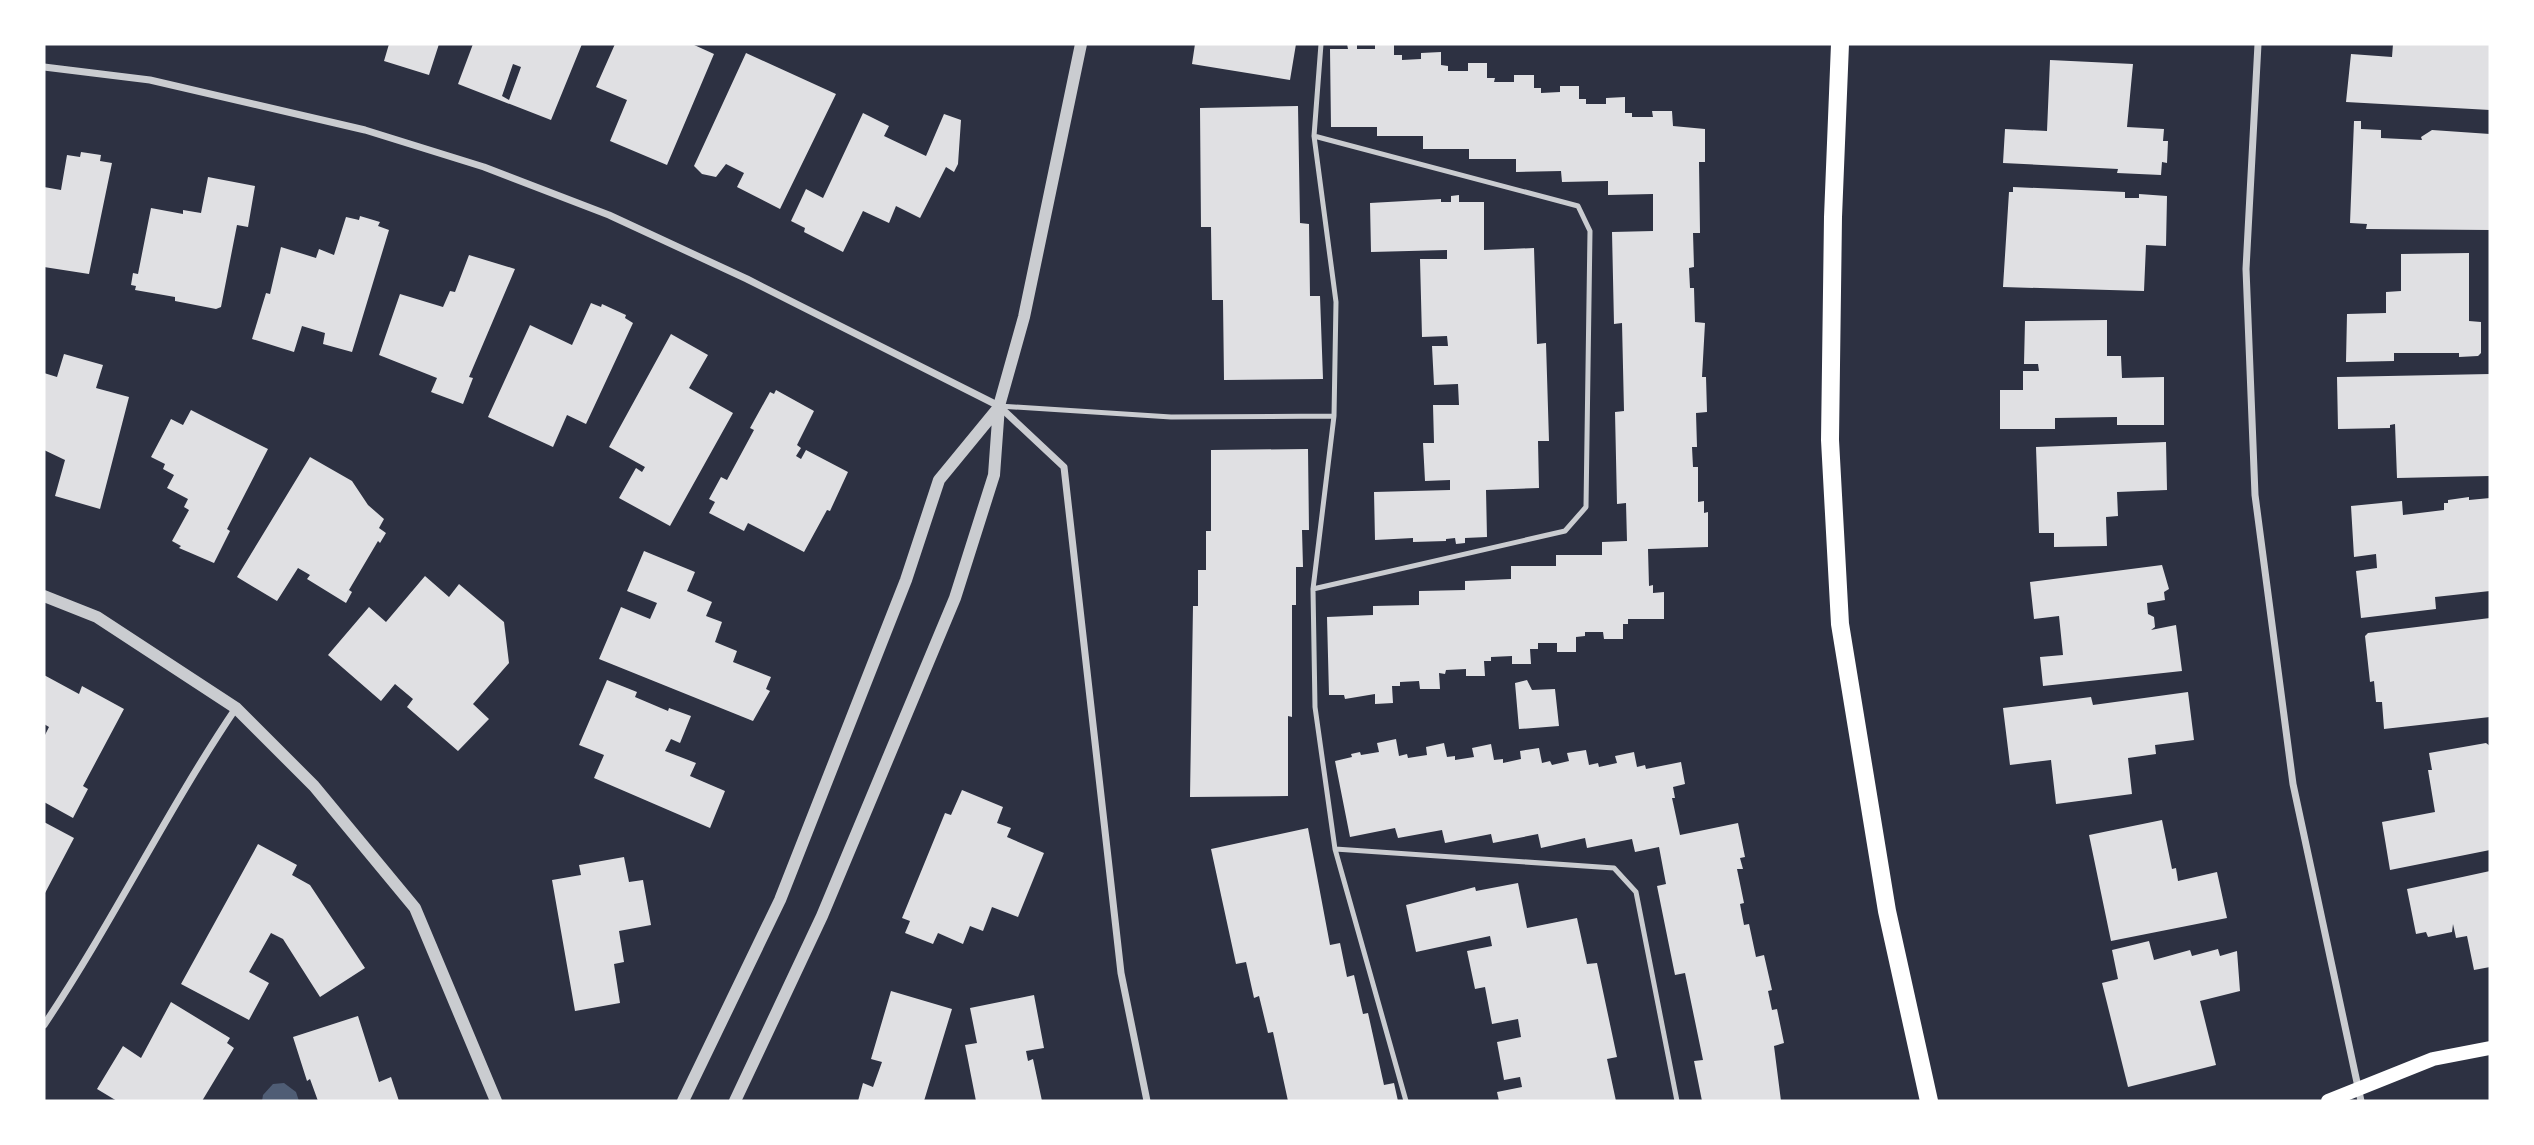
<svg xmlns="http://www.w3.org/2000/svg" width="2534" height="1145" viewBox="0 0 2534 1145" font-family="'Source Sans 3',sans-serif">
  <rect width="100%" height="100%" fill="#2d3142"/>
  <path fill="#4f5d75" d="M284,1083L296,1092L299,1101H262L263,1095L273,1084Z"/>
  <path fill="#e0e0e3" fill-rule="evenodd" d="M389,44H439L429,75L384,61Z
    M473,44H582L551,120L458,84ZM513,64L521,67L509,100L502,96Z
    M615,44H692L714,54L667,165L610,141L627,100L596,87Z
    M1195,44H1296L1290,80L1192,64Z
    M1347,44H1357V49H1375V44H1394V55H1402V60L1421,59V53L1441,52V65L1448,66V71H1468V63H1487V78H1495L1494,82H1514V75H1534V88H1541V93L1560,92V86H1579V99H1586V104H1606V98L1625,97V113H1632V117H1653L1652,111H1672L1673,126L1705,129V162H1699L1700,233H1693L1694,267L1689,268L1690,288H1694L1695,322L1705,323L1702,377H1706L1707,412L1696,413L1697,447H1692L1693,467H1698V502L1704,501V513L1708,512V547L1648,549L1649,586L1653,585V593L1664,592V619H1628V624H1623V639H1604L1603,632H1585V636L1576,637V652H1557V643H1538V649H1530L1531,664H1512V656L1491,657V661H1484L1485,676H1466V669L1446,670L1445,674L1439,673L1440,689H1420L1419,681L1400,682V686H1392L1393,703L1375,704V694L1345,699L1344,695H1329L1327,617L1373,615V606L1419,605V591L1465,590V581L1511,579V566H1556V555H1602V542L1627,541L1626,503L1617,504L1615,412L1624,411L1622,323L1614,324L1612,232L1653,231V194L1608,195V181L1562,182L1561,171L1516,172V159H1469V149H1423V136H1377V127H1331L1330,49H1348Z
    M2393,44H2490V110L2346,102L2351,54L2392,57Z
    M746,53L836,94L780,209L737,187L744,173L726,164L716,177L702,174L694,166Z
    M2050,60L2133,64L2127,127L2164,129L2163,141H2168L2167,163L2162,162L2161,175L2117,173L2118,169L2003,163L2005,129L2047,131Z
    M1298,106L1300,223L1309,224L1310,296H1320L1323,379L1224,380L1223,300H1212L1211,227H1201L1200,108Z
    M863,113L889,126L884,136L926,156L944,114L961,120L958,164L954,172L946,167L920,218L896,206L889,223L863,211L843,252L804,232L805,228L791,221L806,189L823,198Z
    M2354,121H2361V129L2381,130V138L2422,140L2421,137L2432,130L2490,134V230L2366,229L2367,224L2350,223Z
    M81,152L101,155L100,161L112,163L89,274L44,267V187L61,190L67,155L80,157Z
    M208,177L255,186L248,227L237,225L221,307L216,309L175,301V297L135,290L136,286L131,285L133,273L138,274L151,208L183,214V210L201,213Z
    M2013,187L2125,192V198H2139V194L2167,196L2166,246L2146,245L2144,291L2003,287L2009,192H2013Z
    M1459,195V202H1484V250L1534,248L1537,344L1546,343L1549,441H1538L1539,488L1486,490L1487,537L1465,538V543L1456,544L1455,538L1446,539V541L1413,542V538L1375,540L1374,492L1450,490V480L1425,481L1423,443H1434L1433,405H1459L1458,384L1434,385L1432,346H1448L1447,336L1422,337L1420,259H1447V250L1371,252L1370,203L1441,199V202H1451V196Z
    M360,216L380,222L378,226L389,230L352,352L323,344L325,333L302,326L294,352L252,339L266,293L270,294L281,247L316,258L319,249L334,255L346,217L359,220Z
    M2469,253V321L2481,322V353L2478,356L2459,357V353H2394V361L2346,362L2347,314L2386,313V292L2401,291V254Z
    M469,255L515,269L469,377L473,378L463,404L431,392L437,378L379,355L400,294L443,307L450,291L455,292Z
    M591,303L601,307L602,304L626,315L625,318L633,323L586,424L567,415L553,447L488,417L530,325L572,345Z
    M2107,320V356H2121L2122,378L2164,377V425H2117V417L2055,418V429H2000V390H2023V371H2039L2038,364H2024L2025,321Z
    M671,334L708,355L689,388L733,413L670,526L619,498L636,468L642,472L645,467L609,447Z
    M64,354L103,365L96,388L129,397L100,509L55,496L65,460L44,450V373L57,377Z
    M2490,374V476L2397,478L2395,424L2390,425V428L2338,429L2337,377Z
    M776,390L814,411L797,445L801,448L796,456L801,459L806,450L848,472L830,511L827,510L804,552L748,523L744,531L709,513L715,502L709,499L721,477L727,480L754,430L750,428L770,392L774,394Z
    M191,410L268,449L227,529L230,531L214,563L179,548L181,546L172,541L189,510L184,507L188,499L167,488L174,475L163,469L165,464L151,457L171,419L183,425Z
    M2166,442L2167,490L2117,492L2118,516L2106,517L2107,546L2054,547V533H2039L2036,447Z
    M1308,449L1309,530H1302L1303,567H1296V605H1292V717L1288,716V796L1190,797L1193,606H1198V570H1206V531H1211V450Z
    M310,457L352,481L368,505L384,519L379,528L386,533L380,543L378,541L349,590L352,592L346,603L307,579L310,575L298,568L277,601L237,577Z
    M2469,497V500L2490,498V591L2435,597L2436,609L2361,618L2356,571L2377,568L2376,554L2354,557L2351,506L2402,501L2403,515L2444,510V503H2448V500Z
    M644,551L695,572L687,591L712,602L706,616L722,622L715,642L737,651L733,662L771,677L766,689L770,691L753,721L599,659L621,607L650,619L657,603L627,591Z
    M2162,565L2169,589L2164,592L2165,600L2147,603L2148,614L2154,617L2155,627L2151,630L2176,625L2182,671L2043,686L2040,657L2063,655L2059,616L2034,619L2030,582Z
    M425,576L449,597L459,584L504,622L509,663L473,704L489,719L458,751L407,707L413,699L395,684L381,701L328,655L369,607L386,622Z
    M2490,618V717L2384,729L2382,702H2376L2374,681L2370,682L2365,636L2368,633Z
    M44,675L79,694L82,686L124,709L83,786L88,789L73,818L44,802V737L49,727L44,724Z
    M607,680L637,692L635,697L668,711L669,708L691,716L680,743L671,739L665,751L696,763L690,776L725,791L710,828L594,778L604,755L579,745Z
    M1527,680L1532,690L1555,689L1559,726L1519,729L1515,683Z
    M2188,692L2194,740L2155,745L2156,754L2128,758L2132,794L2056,804L2051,760L2010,765L2003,708L2091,697L2093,705Z
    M1396,739L1399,756L1407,754L1408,758L1427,755L1426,747L1444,743L1447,757L1455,756V760L1474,757L1472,748L1491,744L1494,760L1503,759V763L1521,759L1520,751L1539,748L1542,763L1550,761L1552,765L1569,761L1567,753L1586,750L1589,765L1598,763L1599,767L1617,763L1615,756L1634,752L1637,767L1645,765L1646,769L1681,762L1685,784L1673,787L1675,798H1672L1680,835L1738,823L1745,857L1740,858L1743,869H1737L1744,903L1740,904L1744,925L1749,924L1756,957L1764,955L1772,990L1768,991L1772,1010L1777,1009L1784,1043L1774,1046L1781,1101H1702L1694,1061L1703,1060L1685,973L1675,975L1657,886L1666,884L1659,847L1635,852L1632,839L1587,848L1585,838L1541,848L1538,834L1493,843L1491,834L1445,843L1442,830L1398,838L1395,828L1350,837L1335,761L1352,757L1351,754L1360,752L1361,755L1379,752L1377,743Z
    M2486,743L2490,746V850L2390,870L2382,822L2435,812L2428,770H2432L2429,753Z
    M962,790L1003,807L997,823L1011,828L1007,837L1044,853L1018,917L992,907L983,931L970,926L963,944L938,933L933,944L905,933L910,921L902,918L945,813L951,815Z
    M2162,820L2172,869L2176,868L2178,881L2217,872L2227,918L2111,941L2089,835Z
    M44,822L74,838L44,895Z
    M1308,828L1330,945L1340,943L1347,977L1354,975L1363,1014L1368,1013L1384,1085L1394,1083L1398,1101H1288L1273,1032L1268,1033L1259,996L1254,998L1246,962L1236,964L1211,849Z
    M258,844L297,865L292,875L310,885L365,968L320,997L283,939L271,933L249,972L269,983L249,1020L181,984Z
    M624,857L629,882L643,880L651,925L619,931L624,962L614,964L620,1003L575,1011L552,880L581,875L579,865Z
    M2490,871V967L2474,970L2467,936L2456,938L2453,924L2452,932L2428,937L2426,932L2416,934L2407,889Z
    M1518,883L1527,928L1577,918L1587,964L1597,963L1617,1057L1607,1059L1616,1101H1499L1497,1092L1522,1087L1520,1077L1504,1080L1497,1042L1521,1037L1518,1019L1492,1024L1485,987L1475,989L1467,951L1492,946L1490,936L1416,952L1406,905L1475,887L1476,891Z
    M2149,941L2154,960L2190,950L2192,956L2218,949L2220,956L2237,951L2240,991L2200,1001L2216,1065L2128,1087L2102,983L2118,979L2112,950Z
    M891,991L952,1009L924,1101H858L863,1083L873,1087L882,1062L871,1059Z
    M1034,995L1044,1048L1026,1051L1028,1061L1033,1059L1042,1101H976L965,1045L977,1043L970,1008Z
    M171,1002L230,1038L227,1043L234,1048L202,1101H117L97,1089L123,1046L141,1058Z
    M358,1016L379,1082L391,1077L399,1101H318L310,1079L307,1081L293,1037Z"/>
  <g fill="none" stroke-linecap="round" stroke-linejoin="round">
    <path stroke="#caccd0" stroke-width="5" d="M1321,44L1314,136L1336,302L1334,416L1313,589L1315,707L1335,849L1406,1101
      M999,406L1171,417L1334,416
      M1313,589L1565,531L1586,507L1590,231L1578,206L1314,136
      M1335,849L1614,868L1636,892L1677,1101"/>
    <path stroke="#caccd0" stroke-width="7" d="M2258,44L2246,269L2255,495L2293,784L2361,1101
      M44,67L150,80L365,130L484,167L609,215L747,279L999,406L1064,467L1121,973L1147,1101
      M44,1025C113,922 167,810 236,708"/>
    <path stroke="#caccd0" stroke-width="12" d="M44,596L97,617L236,708L314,786L415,908L496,1101
      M683,1101L780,900L906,580L939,480L999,407
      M735,1101L822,916L955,598L994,475L999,406L1024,317L1081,44"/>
    <path stroke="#fff" stroke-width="14" d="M2328,1101L2433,1059L2490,1048"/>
    <path stroke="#fff" stroke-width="18" d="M1840,44L1833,217L1830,440L1840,624L1887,911L1929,1101"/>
  </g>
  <rect width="2534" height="1145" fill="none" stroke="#ffffff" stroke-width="91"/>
</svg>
